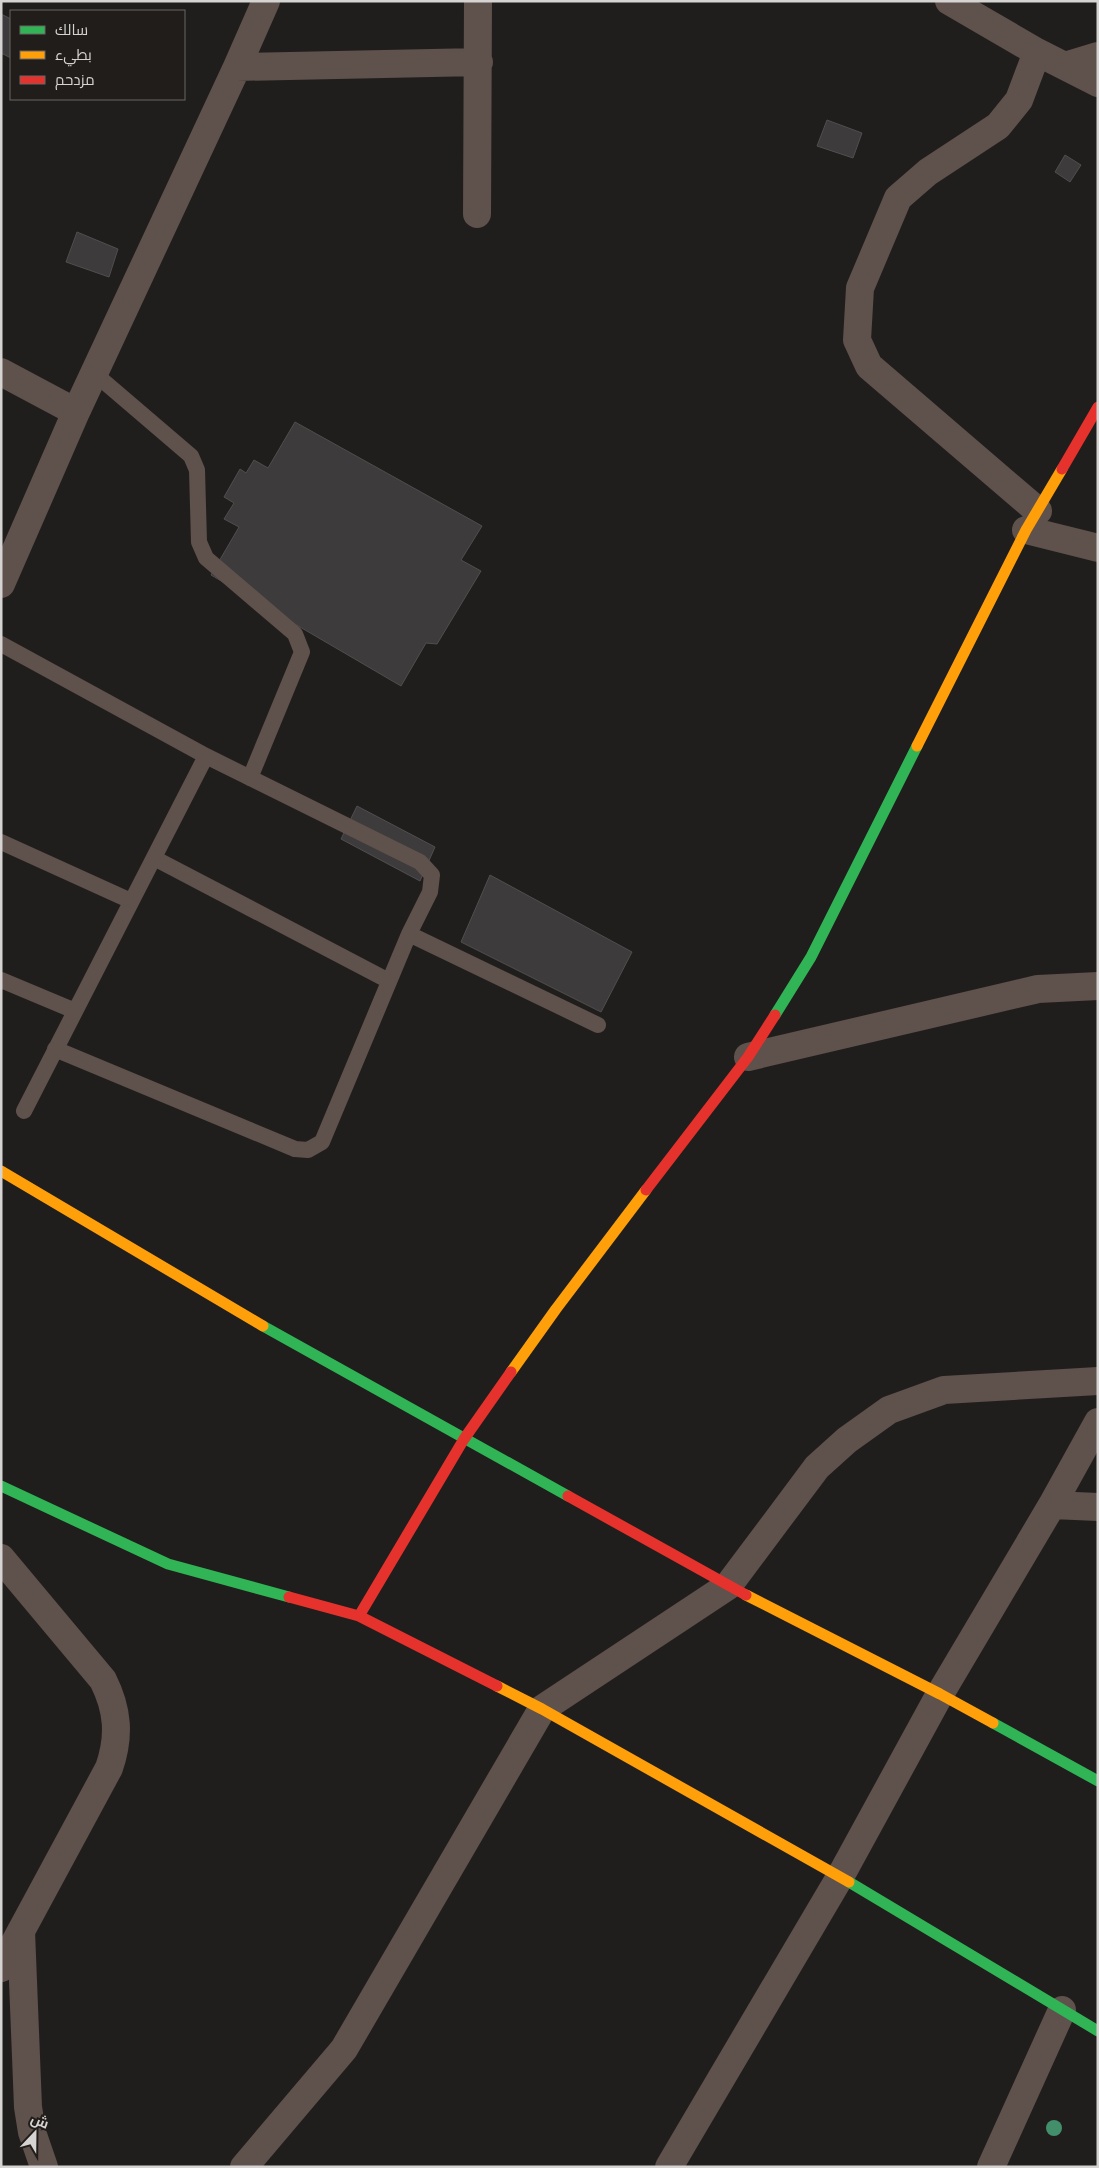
<svg xmlns="http://www.w3.org/2000/svg" width="1099" height="2168" viewBox="0 0 1099 2168" font-family="'Noto Serif',Cairo,serif">
  <rect width="100%" height="100%" fill="#201e1c"/>
  <path fill="#3d3b3b" stroke="#504e4e" d="M1,14L11,19V58L1,53Z
    M827,120L862,133L853,158L817,146Z
    M1065,155L1081,165L1070,182L1055,172Z
    M77,232L118,249L109,277L66,262Z
    M295,422L482,526L461,560L481,571L437,644L426,643L401,686L211,575L239,527L224,519L234,503L224,497L240,469L246,473L254,460L268,468Z
    M357,806L435,847L420,881L341,839Z
    M490,875L632,952L601,1012L461,942Z"/>
  <g fill="none" stroke-linecap="round" stroke-linejoin="round">
    <path stroke="#5f514b" stroke-width="16" d="M94,373L191,456L197,470L199,542L206,558L295,634L302,652L250,778
      M1,644L206,756L420,862L432,875L430,892L409,934L322,1142L308,1150L295,1149L55,1049
      M1,842L131,901
      M154,858L389,981
      M409,934L598,1025
      M1,980L75,1011
      M24,1111L206,756"/>
    <path stroke="#5f514b" stroke-width="28" d="M949,1L1037,52L1098,83
      M1037,52L1019,100L998,126L928,172L898,198L860,288L857,340L869,366L1038,511
      M1065,66L1098,56
      M237,67L479,62
      M477,214L478,1
      M1,372L76,412
      M1026,530L1098,548
      M1,584L76,412L237,67L266,1
      M748,1057L1038,989L1098,986
      M1052,1505L1098,1507
      M1,1558L103,1680C118,1710 120,1736 109,1768L1,1968
      M21,1931L28,2107L32,2132L44,2167
      M244,2167L344,2049L542,1709L728,1586L817,1467L847,1440L889,1410L944,1390L1098,1381
      M669,2167L840,1877L940,1694L1052,1505L1098,1422
      M991,2167L1062,2010"/>
    <path stroke="#30b455" stroke-width="11" d="M775,1015L811,957L917,746
      M263,1326L568,1496
      M1,1486L168,1564L289,1597
      M993,1723L1098,1781
      M849,1882L1098,2031"/>
    <path stroke="#ff9f0a" stroke-width="11" d="M917,746L1026,530L1062,469
      M1,1171L263,1326
      M511,1372L556,1309L646,1190
      M746,1595L940,1694L993,1723
      M497,1686L542,1709L849,1882"/>
    <path stroke="#e5322d" stroke-width="11" d="M1062,469L1098,407
      M646,1190L748,1057L775,1015
      M568,1496L746,1595
      M289,1597L359,1616L497,1686
      M359,1616L464,1439L511,1372"/>
  </g>
  <circle fill="#438f6b" cx="1054" cy="2128" r="8"/>
  <rect width="1099" height="2168" fill="none" stroke="#d6d4d2" stroke-width="5"/>
  <rect x="10" y="10" width="175" height="90" fill="#211d1b" stroke="#696664"/>
  <rect x="20" y="26" width="25" height="8" fill="#30b455" stroke="#696664"/>
  <text x="55" y="35" font-size="15" fill="#d6d4d2">سالك</text>
  <rect x="20" y="51" width="25" height="8" fill="#ff9f0a" stroke="#696664"/>
  <text x="55" y="60" font-size="15" fill="#d6d4d2">بطيء</text>
  <rect x="20" y="76" width="25" height="8" fill="#e5322d" stroke="#696664"/>
  <text x="55" y="85" font-size="15" fill="#d6d4d2">مزدحم</text>
  <g transform="translate(35 2133) rotate(22)" stroke="#211d1b" stroke-width="4" paint-order="stroke">
  <path d="M0-4L9 19L0 12L-9 19Z" fill="#d6d4d2"/>
  <text y="-8" font-size="14" font-weight="bold" text-anchor="middle" fill="#d6d4d2">ش</text>
  </g>
</svg>
